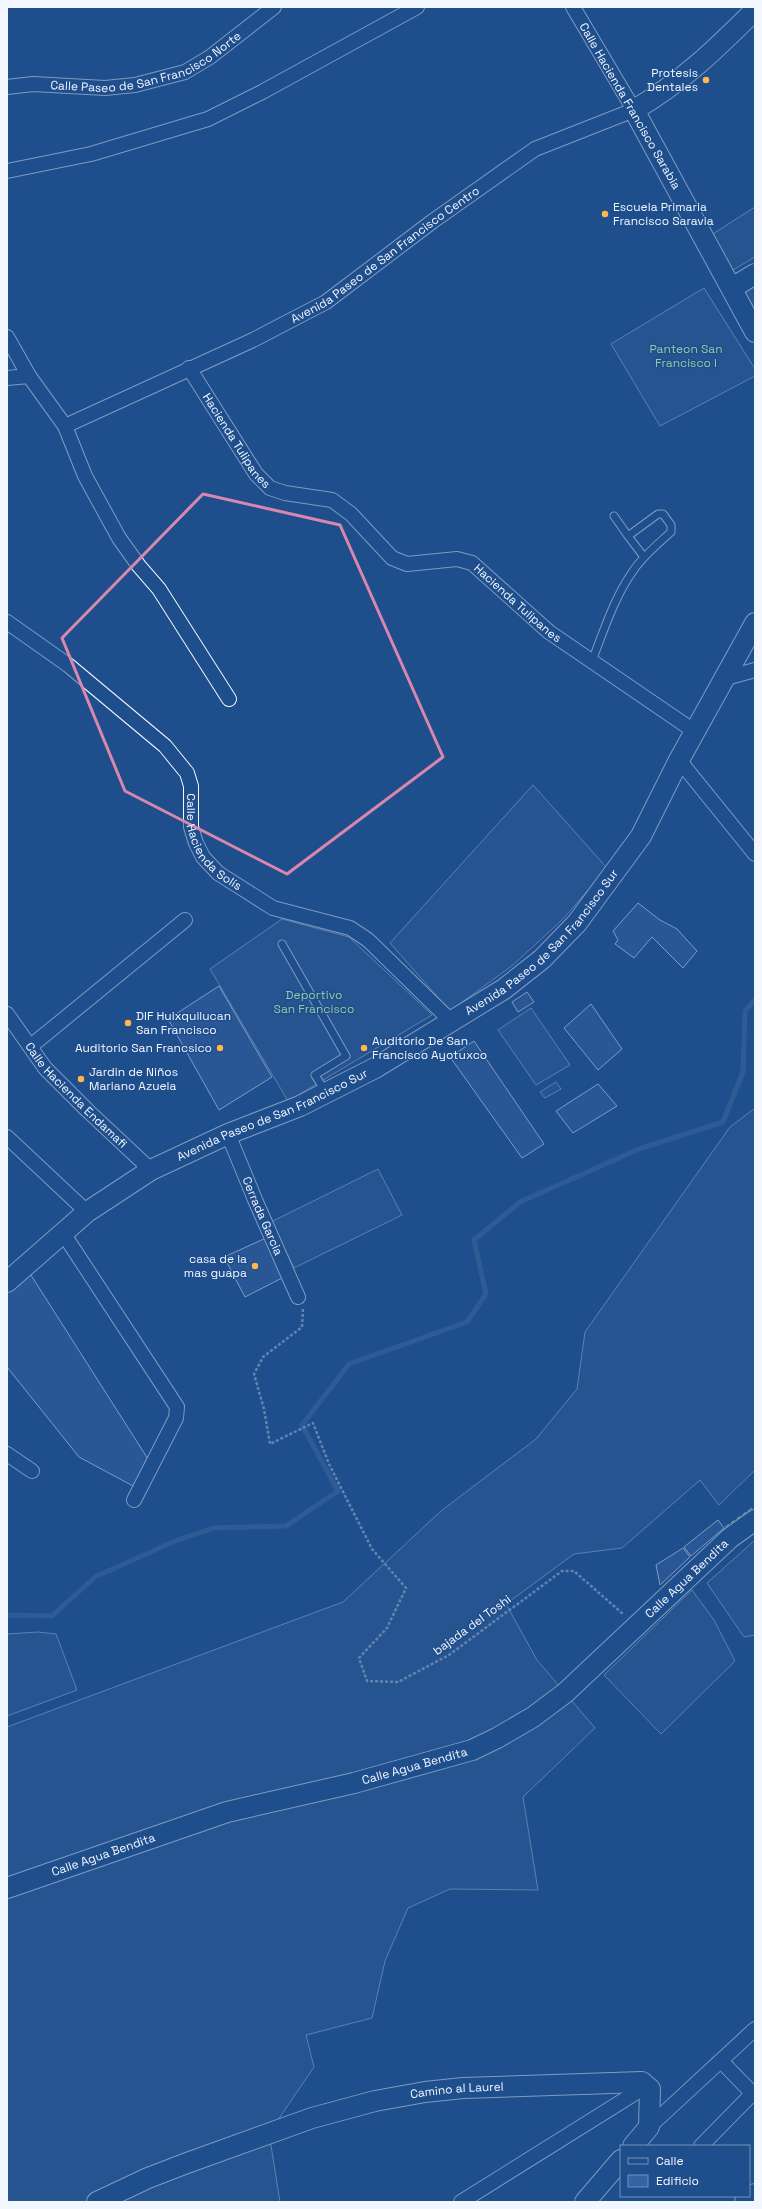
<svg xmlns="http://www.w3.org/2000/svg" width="762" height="2209" viewBox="0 0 762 2209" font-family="'Space Grotesk',sans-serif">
  <rect width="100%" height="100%" fill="#1f4e8c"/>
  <path fill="#305b95" stroke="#a8bbd7" d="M755,207V257L733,270L708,237Z
    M704,288L755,369V376L660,426L611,344Z
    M533,785L607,868L563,919L513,965L450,1011L390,943Z
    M282,919L349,937L432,1015L288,1101L210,969Z
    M531,1008L570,1065L536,1085L498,1030Z
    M556,1082L561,1089L545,1098L540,1092Z
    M755,1108V1470L719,1505L700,1480L622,1548L574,1554L506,1604L537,1660L595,1728L523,1797L538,1890L450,1889L408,1908L385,1961L372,2018L306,2035L314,2067L269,2133L280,2202H7V1727L343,1602L441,1511L536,1439L577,1389L585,1332L730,1127Z
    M378,1169L402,1215L294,1268L271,1222Z
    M755,1540V1635L744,1637L707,1583Z
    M692,1590L714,1620L735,1661L661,1734L604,1675Z
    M38,1632L56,1634L77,1690L7,1716V1634Z"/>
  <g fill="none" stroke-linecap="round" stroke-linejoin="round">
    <path stroke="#446ba0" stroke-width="5" d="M7,1615L52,1616L95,1577L175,1541L213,1528L286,1526L338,1491L302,1425L349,1364L467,1322L486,1294L474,1240L520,1202L639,1149L723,1122L743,1072L745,1011L755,1000"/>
  </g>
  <path fill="#3563a3" stroke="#f2f6ff" d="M755,282V315L743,290Z
    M638,903L660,920L677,929L697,951L683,968L652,937L634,958L615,944L618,940L613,931Z
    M219,986L272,1077L219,1110L168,1019Z
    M527,992L534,1002L518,1012L512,1002Z
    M591,1004L622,1049L598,1070L564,1028Z
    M474,1041L544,1144L522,1158L450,1057Z
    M598,1084L617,1106L573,1133L556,1111Z
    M266,1238L286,1276L245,1297L224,1257Z
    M29,1272L148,1459L133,1486L79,1457L7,1367V1293Z
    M718,1520L724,1528L691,1556L684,1547Z
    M683,1548L690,1557L660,1585L656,1565Z"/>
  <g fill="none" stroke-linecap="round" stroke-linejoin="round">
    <defs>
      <path id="lane" d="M614,516L628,536
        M592,661C604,630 614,598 633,571C643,556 658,544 671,532V525L663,514H658L628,536L644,557
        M282,944L346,1056L315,1075L325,1091"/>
      <g id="street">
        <path id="s1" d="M7,87L33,84L105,88L135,85L185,72L210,57L274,7"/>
        <path d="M7,171L91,154L208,119L262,92L417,7"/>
        <path d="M7,337L29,376"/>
        <path id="s2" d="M189,368L256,474L270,488L285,493L332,500L351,514L392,558L407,564L457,559L472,563L549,632L694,731"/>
        <path id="s3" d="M7,378L29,376L65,426L253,340L326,302L433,221L535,149L634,110L573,7"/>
        <path d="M65,426L85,476L119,538L139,566L159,589L229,699"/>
        <path id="s4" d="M7,622L68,665L165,746L187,773L191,786V827L196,843L203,857L218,873L273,908L350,928L368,940L452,1022"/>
        <path d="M726,678L755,670"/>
        <path d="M679,760L755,854"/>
        <path id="s5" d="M7,1014L45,1068L88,1111L151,1170"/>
        <path d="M31,1046L185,920"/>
        <path id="s6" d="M228,1134L256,1202L298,1297"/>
        <path d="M7,1137L87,1212"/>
        <path d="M63,1233L177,1407L176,1418L134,1500"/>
        <path d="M7,1454L32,1471"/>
        <path d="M721,2061L755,2096"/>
        <path d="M649,2127L755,2029"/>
        <path d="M701,2146L753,2093"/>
        <path d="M461,2202L648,2085"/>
      </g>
      <g id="secondary">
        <path d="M755,10C716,49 682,82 634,110L755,332"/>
        <path d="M732,288L755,274"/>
        <path id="s7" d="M7,1282L87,1212L151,1170L228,1134L300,1106L375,1068L504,989L542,959L577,923L641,836L679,760L755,623"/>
        <path id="s8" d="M7,1888L227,1812L354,1783L472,1750L497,1738L533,1717L565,1693L730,1538L755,1520"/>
        <path id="s9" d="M97,2202L148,2178L187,2163L312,2118L375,2101L425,2092L463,2088L642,2082L650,2089L649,2127L633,2146"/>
        <path d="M585,2202L621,2160"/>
      </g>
      <path id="primary" d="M746,2202L755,2195"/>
    </defs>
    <use href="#lane" stroke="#f2f6ff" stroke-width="9"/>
    <use href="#street" stroke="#f2f6ff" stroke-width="16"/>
    <use href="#secondary" stroke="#f2f6ff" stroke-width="22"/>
    <use href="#primary" stroke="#f2f6ff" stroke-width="24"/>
    <path stroke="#b3c4dc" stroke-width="2.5" stroke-dasharray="3 2" stroke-linecap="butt" d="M303,1309L302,1327L263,1357L254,1374L264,1409L270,1444L313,1423L329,1464L372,1549L406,1588L387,1628L359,1658L367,1681L398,1682L449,1655L562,1571H574L623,1614"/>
    <use href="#lane" stroke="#1f4e8c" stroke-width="7"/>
    <use href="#street" stroke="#1f4e8c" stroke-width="14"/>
    <use href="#secondary" stroke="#1f4e8c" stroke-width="20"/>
    <use href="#primary" stroke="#1f4e8c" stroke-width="22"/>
    <path stroke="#f2f6ff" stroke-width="1" stroke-dasharray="5 2" stroke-linecap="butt" d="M725,1527L755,1506"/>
  </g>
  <path d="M0 0H762V2209H0ZM203,494L340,525L443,757L287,874L125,791L62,638Z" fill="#1f4e8c" fill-opacity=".55" fill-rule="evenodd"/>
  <path fill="none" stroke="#da87ad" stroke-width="3" stroke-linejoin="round" d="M203,494L340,525L443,757L287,874L125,791L62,638Z"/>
  <g fill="#ffb74d" stroke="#1f4e8c" stroke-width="1.5">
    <circle cx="706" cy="80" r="4"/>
    <circle cx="605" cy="214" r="4"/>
    <circle cx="128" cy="1023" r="4"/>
    <circle cx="220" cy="1048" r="4"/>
    <circle cx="364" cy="1048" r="4"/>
    <circle cx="81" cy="1079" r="4"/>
    <circle cx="255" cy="1266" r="4"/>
  </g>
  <g text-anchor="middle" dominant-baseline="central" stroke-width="3" stroke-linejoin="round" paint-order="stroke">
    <g font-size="12" fill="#f2f6ff" stroke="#1f4e8c">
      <text stroke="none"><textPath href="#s1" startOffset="145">Calle Paseo de San Francisco Norte</textPath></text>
      <text transform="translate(630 106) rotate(60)">Calle Hacienda Francisco Sarabia</text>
      <text stroke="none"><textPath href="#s3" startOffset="448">Avenida Paseo de San Francisco Centro</textPath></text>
      <text stroke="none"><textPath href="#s2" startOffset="87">Hacienda Tulipanes</textPath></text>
      <text stroke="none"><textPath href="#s2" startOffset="435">Hacienda Tulipanes</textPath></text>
      <text stroke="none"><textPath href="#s4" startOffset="314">Calle Hacienda Solís</textPath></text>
      <text stroke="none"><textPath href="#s7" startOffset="640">Avenida Paseo de San Francisco Sur</textPath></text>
      <text stroke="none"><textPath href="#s5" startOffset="107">Calle Hacienda Endamafi</textPath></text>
      <text stroke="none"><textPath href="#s7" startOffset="316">Avenida Paseo de San Francisco Sur</textPath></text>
      <text stroke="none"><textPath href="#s6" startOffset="89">Cerrada Garcia</textPath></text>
      <text stroke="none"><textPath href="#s8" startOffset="762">Calle Agua Bendita</textPath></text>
      <text transform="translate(472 1625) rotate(-36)">bajada del Toshi</text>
      <text stroke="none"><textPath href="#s8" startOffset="426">Calle Agua Bendita</textPath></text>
      <text stroke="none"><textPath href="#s8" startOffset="102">Calle Agua Bendita</textPath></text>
      <text stroke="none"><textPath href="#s9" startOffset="379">Camino al Laurel</textPath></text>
    </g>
    <g font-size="12" fill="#f2f6ff" stroke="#1f4e8c" text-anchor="start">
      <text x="698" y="73" text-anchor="end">Protesis<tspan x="698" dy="14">Dentales</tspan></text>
      <text x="613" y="207">Escuela Primaria<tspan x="613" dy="14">Francisco Saravia</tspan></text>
      <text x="136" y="1016">DIF Huixquilucan<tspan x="136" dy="14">San Francisco</tspan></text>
      <text x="372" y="1041">Auditorio De San<tspan x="372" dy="14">Francisco Ayotuxco</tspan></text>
      <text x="212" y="1048" text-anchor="end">Auditorio San Francsico</text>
      <text x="89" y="1072">Jardin de Niños<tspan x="89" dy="14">Mariano Azuela</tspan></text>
      <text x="247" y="1259" text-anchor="end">casa de la<tspan x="247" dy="14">mas guapa</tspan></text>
    </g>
    <g font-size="12" fill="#97c8a6" stroke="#1f4e8c">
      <text x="686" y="349">Panteon San<tspan x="686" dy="14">Francisco I</tspan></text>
      <text x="314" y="995">Deportivo<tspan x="314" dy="14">San Francisco</tspan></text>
    </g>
  </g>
  <rect width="762" height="2209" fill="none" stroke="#f2f6ff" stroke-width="16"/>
  <rect x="620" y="2145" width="130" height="52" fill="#1f4e8c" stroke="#7391ba"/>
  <rect x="628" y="2158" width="20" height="6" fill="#1f4e8c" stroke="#7391ba"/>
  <text x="656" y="2165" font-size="12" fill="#f2f6ff">Calle</text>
  <rect x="628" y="2175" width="20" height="12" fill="#3563a3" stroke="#7391ba"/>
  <text x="656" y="2185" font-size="12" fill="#f2f6ff">Edificio</text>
</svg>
